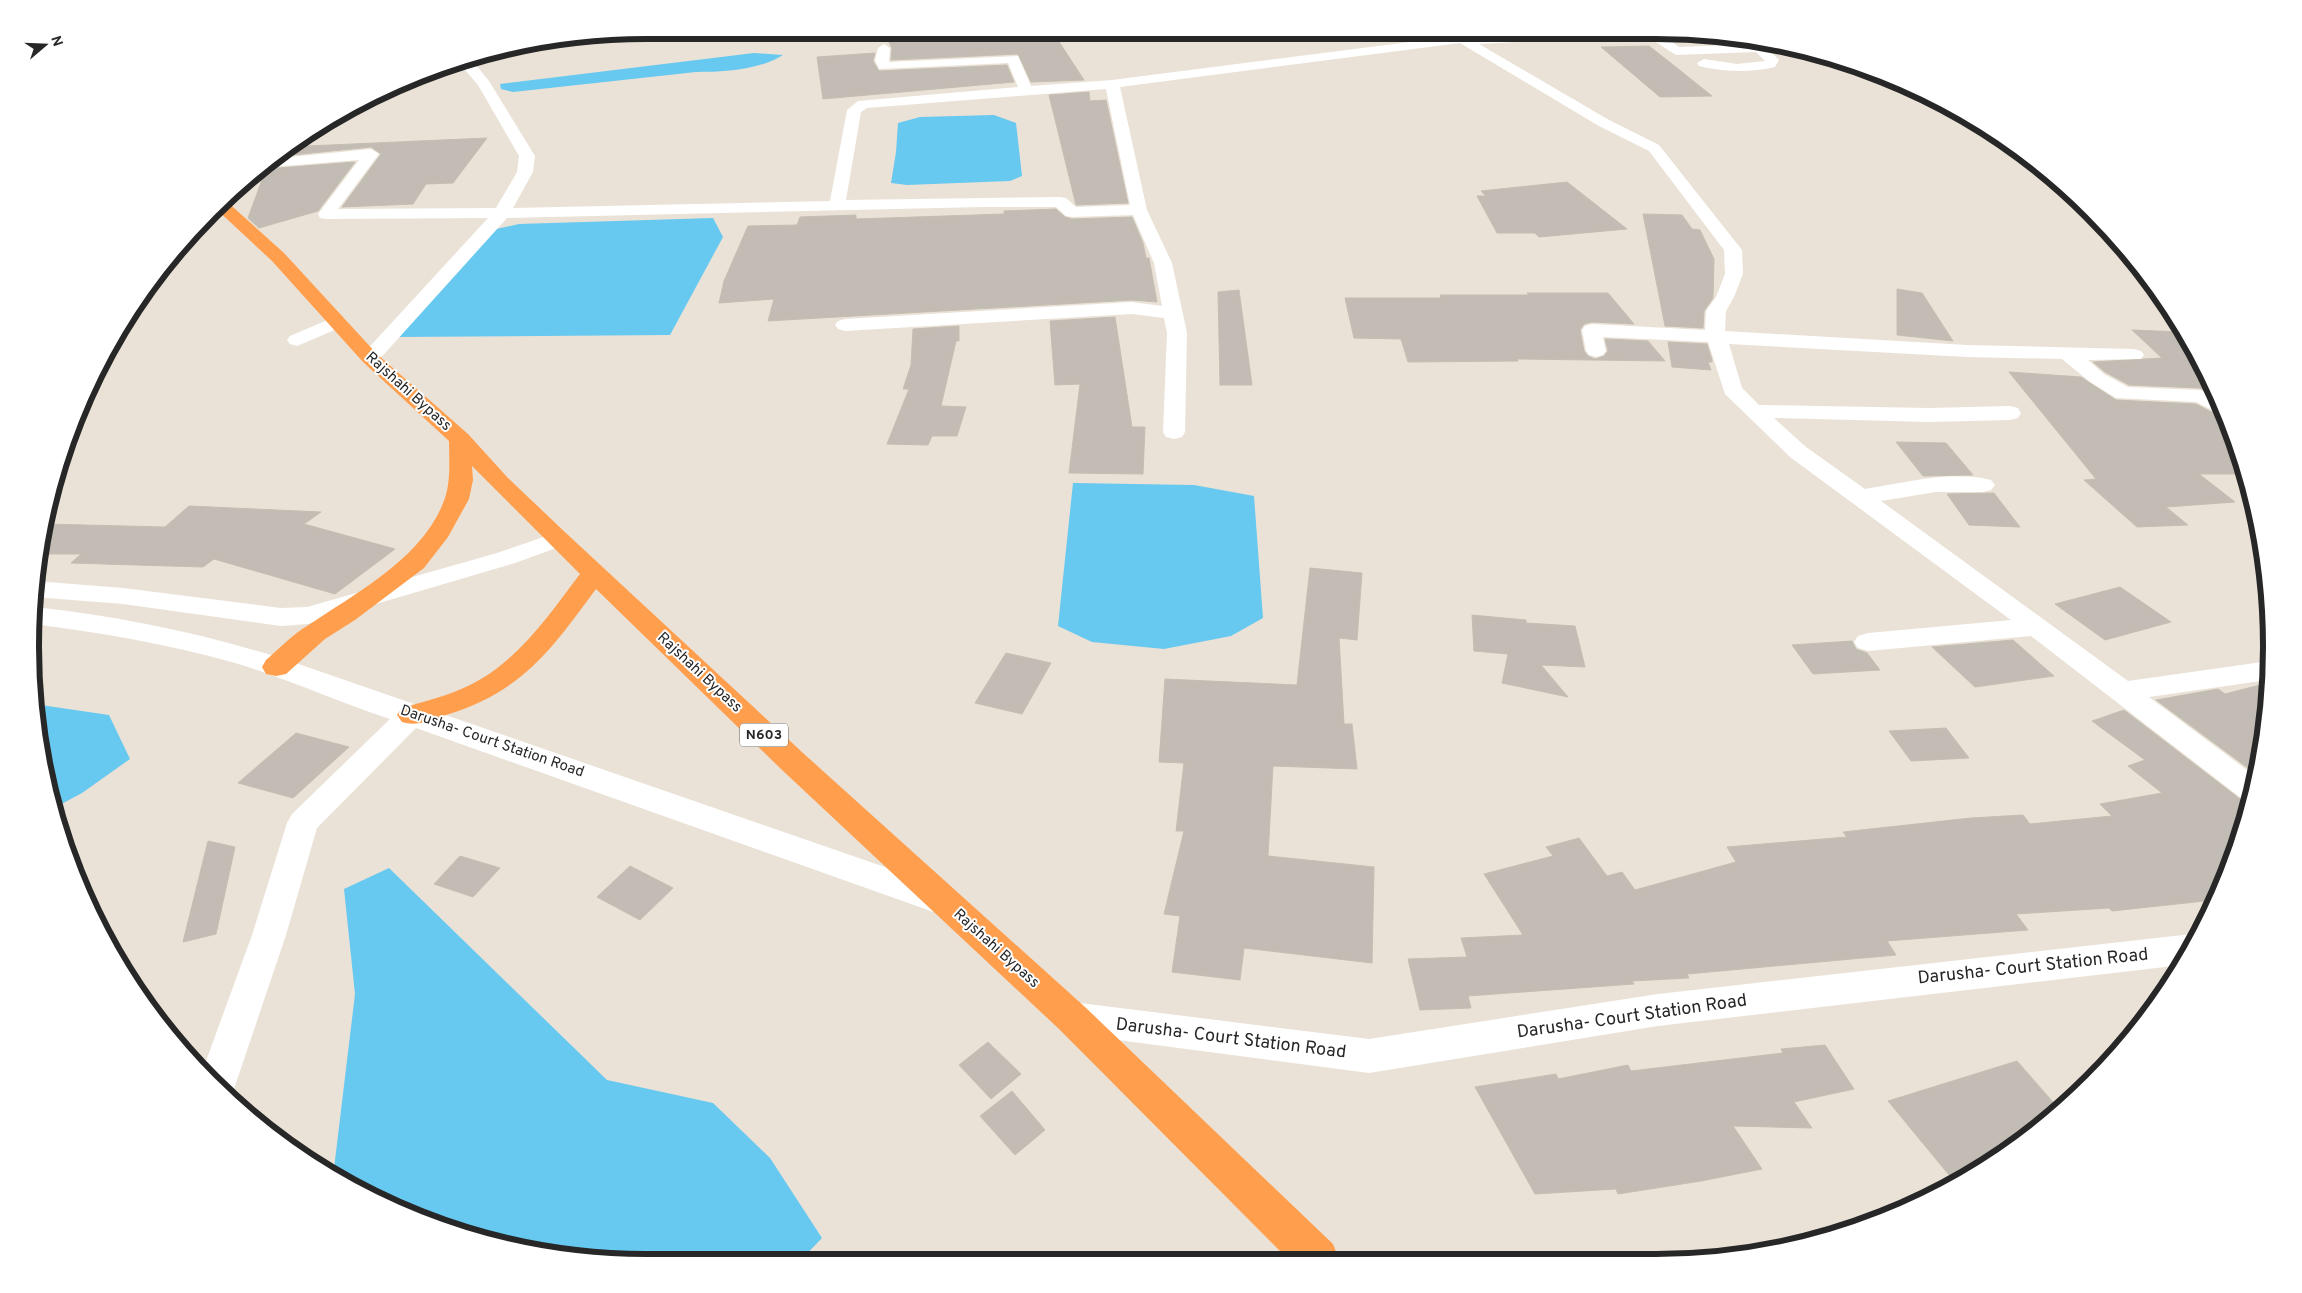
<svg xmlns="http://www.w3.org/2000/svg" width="2302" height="1293" viewBox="0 0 2302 1293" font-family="Overpass,sans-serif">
  <rect width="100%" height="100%" fill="#eae2d7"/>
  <path fill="#67c8f0" d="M754,53L783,55C760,70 723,72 696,72L513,92L501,89L500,84Z
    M994,115L1016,123L1022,176L1010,181L907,185L891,183L896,152L898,123L920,117Z
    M713,218L723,237L670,335L393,337L487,231L519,224Z
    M1073,483L1194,485L1254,496L1263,618L1231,636L1164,649L1092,642L1058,626Z
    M34,704L109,715L130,759L82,793L54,808L42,767Z
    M389,868L607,1080L713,1103L770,1158L822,1238L800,1261L606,1262L449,1230L333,1177L355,994L344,889Z"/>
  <path fill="#c2bcb4" stroke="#c5beb1" d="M970,34H1054L1084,80L1031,82L1018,54L891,60L892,48L888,40Z
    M1649,46L1672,64L1712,96L1660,97L1601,47Z
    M875,53L873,61L879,71L1007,65L1014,82L823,99L817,57Z
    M1089,92L1090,101L1106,100L1128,203L1076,205L1049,95Z
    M307,135V146L487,138L453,183L426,184L413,204L342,207L381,154L371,147L272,157Z
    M355,162L318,211L259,228L248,218L266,169Z
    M1567,182L1627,229L1539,237L1535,233H1497L1477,196H1486L1481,191Z
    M1056,209L1065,217L1072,219L1132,217L1143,243L1146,258H1149L1157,302L1132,300L768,321L774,299L719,303L724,281L748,226L797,225L800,217L856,215V219L1004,214V211Z
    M1643,214L1682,215L1692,229L1700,230L1714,259L1713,298L1704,311L1703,328L1665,326Z
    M1897,289L1922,293L1953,341L1897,335Z
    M1239,290L1252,385H1220L1218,292Z
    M1527,293H1608L1634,324L1592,322L1584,324L1580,330L1584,351L1588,356L1595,359L1604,356L1608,351L1605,339L1648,341L1665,361L1517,359L1518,361L1408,362L1401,339L1354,338L1345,298H1441L1440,295H1529Z
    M1115,317L1132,427H1145L1143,474L1069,473L1080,384L1055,385L1050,321Z
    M959,326V341H956L941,406L966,407L957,436H932L928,445L887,444L909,389H903L911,365L913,329Z
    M2132,330L2182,332L2209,374L2216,394L2200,388L2129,385L2105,372L2093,362L2162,358Z
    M1668,342L1707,344L1712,360V362H1708L1711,370L1672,367Z
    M2009,372L2081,377L2116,400L2196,404L2211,412L2223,413L2246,474H2199L2235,502L2166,507L2188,525L2137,527L2084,480L2096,479Z
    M1896,442L1946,443L1973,475L1923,476Z
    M1994,493L2020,527L1969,525L1947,494Z
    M189,506L321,512L304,524L395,549L335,594L214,559L203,567L71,563L81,554H38L44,524L165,527Z
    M1310,568L1362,573L1357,640L1339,638L1344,724H1352L1357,769L1273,766L1268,856L1374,867L1372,963L1244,948L1240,980L1172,972L1180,916L1164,914L1184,831H1176L1184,763L1159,762L1165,679L1297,685Z
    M2120,587L2171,622L2105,640L2055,604Z
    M1472,615L1526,620V623L1575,626L1585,667L1541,665L1568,697L1502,683L1508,654L1474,651Z
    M2013,640L2054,676L1975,687L1932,647Z
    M1852,641L1856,649L1867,653L1880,670L1813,674L1792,645Z
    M1006,653L1051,663L1022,714L975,703Z
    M2268,683L2267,727L2256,774L2156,700L2218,689L2225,694Z
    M2124,710L2240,799L2249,803L2239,845L2214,900L2112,911L2109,908L2016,914L2028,930L1887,941L1896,955L1687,974L1689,978L1632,981L1634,984L1468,996L1471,1008L1420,1010L1408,959L1467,957L1461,938L1523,935L1484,874L1553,856L1546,847L1579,838L1607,876L1622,872L1635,890L1736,862L1727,847L1847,837L1843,832L1971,818L2023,815L2030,824L2112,816L2100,804L2162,793L2128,766L2145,760L2092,721Z
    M1946,728L1969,758L1911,761L1889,731Z
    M296,733L349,747L293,798L238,783Z
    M208,841L235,847L216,934L183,942Z
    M460,856L500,868L473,897L434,884Z
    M630,866L673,888L640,920L597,897Z
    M988,1042L1021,1074L991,1099L959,1065Z
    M1825,1045L1854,1089L1794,1102L1812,1128L1733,1126L1762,1169L1701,1181L1618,1194L1616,1189L1535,1194L1475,1087L1556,1074L1558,1079L1628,1065L1631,1071L1783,1053L1781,1049Z
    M2017,1061L2059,1109L1998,1159L1954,1181L1888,1101Z
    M1012,1091L1045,1130L1015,1155L980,1116Z"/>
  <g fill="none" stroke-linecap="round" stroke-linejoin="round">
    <path fill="#fff" fill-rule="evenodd" d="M1657,31L1679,47L1759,44L1781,48L1770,51L1779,60L1775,67C1749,73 1725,72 1699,66L1697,63L1704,59L1737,64L1765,61L1756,52L1676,55L1645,35L1479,44L1609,120L1659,145L1742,250L1743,274L1734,297L1726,311L1725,331L1967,345L2134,349L2141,351L2144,355L2141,359L2088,360L2104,374L2128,387L2200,390L2217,396L2222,411L2212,410L2196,402L2116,398L2090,382L2062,359L1967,357L1729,344L1742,388L1759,405L1929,408L2010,406L2018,408L2021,413L2018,418L2010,420L1929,422L1774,418L1806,447L1865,489C1905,483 1951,470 1991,480L1995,485L1991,490L1983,492H1936L1881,501L2128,681L2269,661L2268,680L2149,697L2255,776L2250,801L2241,798L2031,636L1868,651L1858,648L1854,642L1858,636L1868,633L2011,620L1790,457L1725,394L1708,342L1603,337L1606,351L1603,355L1596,357L1589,355L1586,351L1582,330L1585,326L1592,324L1705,330L1706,311L1716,297L1725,274L1724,250L1649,151L1599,126L1460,43L1120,87L1147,210L1172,263L1187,333L1185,432L1182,437L1174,439L1166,437L1163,432L1167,333L1164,318L1132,314L845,331L838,329L835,325L838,321L845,319L1132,302L1162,306L1154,263L1133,215L1072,217L1066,216L1056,207H983L507,218L377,362L370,364L363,362L360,358L363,354L488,218L326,219L320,218L318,214L359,160L260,168L270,159L371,149L379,154L338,209L496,208L517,172L519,156L478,85L466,71L454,61L466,58L476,65L489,81L535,156L533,172L513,208L830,201L847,110L858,101L1018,87L1008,63L879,69L875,60L878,48L884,44L890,48L889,62L1018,56L1031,86L1112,80L1449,37L1444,32H1459L1468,37L1566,32ZM1106,89L1130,205L1076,207L1066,198L1060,197L846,200L861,112L867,108Z
      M1830,58L1851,62L1876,73L1850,71L1831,62Z
      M337,316L344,318L347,322L344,326L297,346L290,344L287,340L290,336Z
      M558,532L567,534L570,539L567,544L515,563L308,624L281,626L123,604L34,597L35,581L123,588L281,608L307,607L497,553Z
      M34,607C121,616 204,634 287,660L954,891L959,901L954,911L942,915L416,728L317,828L286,935L235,1086L229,1099L202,1072L252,935L287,823L292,814L390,719C338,702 288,679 235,663C169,644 102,633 33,624Z
      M2192,934L2198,936L2189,955L2182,965L1658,1026L1369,1073L1072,1034L1059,1029L1054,1018L1059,1007L1072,1002L1369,1039L1658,994Z"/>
    <path fill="#ff9e4d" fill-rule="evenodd" d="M224,199L284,253L377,354L468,434L508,478L567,534L803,753L1085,1007L1333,1244L1339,1259H1288L1059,1029L781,769L596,589C551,650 522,692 446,715C431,720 417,727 402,722L397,715L402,708C429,700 456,694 481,679C523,654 551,612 580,574L472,466L473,480L469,499L448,537L424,568L355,620L325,639L286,674L276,676L266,674L262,667L266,660C279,649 292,635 307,626C356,593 425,557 445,498C451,480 449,460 449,441L363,362L272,261L214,207Z"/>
  </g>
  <g text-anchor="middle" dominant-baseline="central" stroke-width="4" stroke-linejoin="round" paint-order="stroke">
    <rect fill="#fff" stroke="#686868" stroke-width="1" x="740" y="723.5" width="48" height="23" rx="4"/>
    <g font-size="14" font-weight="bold" fill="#272727">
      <text x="764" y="735">N603</text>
    </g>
    <g font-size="15" fill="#272727" stroke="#fff">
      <text transform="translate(408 392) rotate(42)">Rajshahi Bypass</text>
      <text transform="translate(699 673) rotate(43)">Rajshahi Bypass</text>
      <text transform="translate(492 742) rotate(19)">Darusha- Court Station Road</text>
      <text transform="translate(996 949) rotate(42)">Rajshahi Bypass</text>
    </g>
    <g font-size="18" fill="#272727" stroke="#fff">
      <text transform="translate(2033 967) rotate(-6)">Darusha- Court Station Road</text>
      <text transform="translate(1632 1017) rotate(-8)">Darusha- Court Station Road</text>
      <text transform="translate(1231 1039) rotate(7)">Darusha- Court Station Road</text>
    </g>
  </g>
  <path d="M0 0H2302V1293H0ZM646 39H1656A607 607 0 0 1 2263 646V647A607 607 0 0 1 1656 1254H646A607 607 0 0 1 39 647V646A607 607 0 0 1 646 39Z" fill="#fff" fill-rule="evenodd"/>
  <path fill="none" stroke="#272727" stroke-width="6" d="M646 39H1656A607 607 0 0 1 2263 646V647A607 607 0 0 1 1656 1254H646A607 607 0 0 1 39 647V646A607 607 0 0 1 646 39Z"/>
  <g transform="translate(45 45) rotate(71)" stroke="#ffffff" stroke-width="4" paint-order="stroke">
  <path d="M0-4L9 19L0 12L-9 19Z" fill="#272727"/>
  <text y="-8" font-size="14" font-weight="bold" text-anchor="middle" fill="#272727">N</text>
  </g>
</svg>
